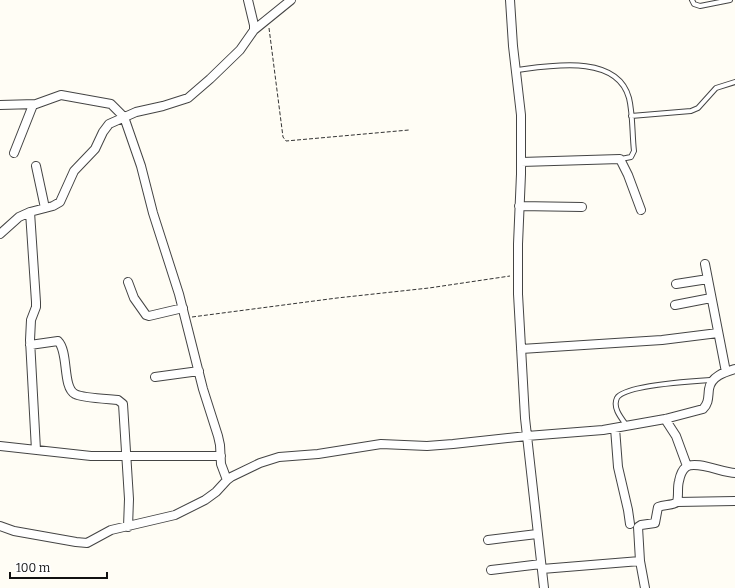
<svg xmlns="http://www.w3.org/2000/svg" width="735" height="588" viewBox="0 0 735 588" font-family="Bitter,serif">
  <rect width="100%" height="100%" fill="#fffdf5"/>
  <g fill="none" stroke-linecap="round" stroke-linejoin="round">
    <defs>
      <path id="service" d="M692,0L694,4L700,6L730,0
        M516,70C549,66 617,53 629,98C633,114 632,134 634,151L631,157L621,159
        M631,116L691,111L698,108L716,88L735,82
        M627,426C622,419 612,408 617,398C625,385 696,381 712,380"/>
      <path id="minor" d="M510,0L513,46L521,115V174L518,244V294L525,418L544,588
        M254,30L291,0
        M0,105L36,104L61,95L111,104L124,117L141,166L153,213L179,294L203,389L218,436L220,445L221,464L227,480
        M14,153L33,105
        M521,162L620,159L628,175L641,210
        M36,166L45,208
        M519,206L582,207
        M30,212L36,302V307L31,320L30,340L36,450
        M0,234L19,217L30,212L53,206L60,202L74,171L95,149L103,132L109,124L136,112L163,106L188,98L210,79L240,50L254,30V25L248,0
        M705,264L726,372
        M128,282L134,298L146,315L149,316L183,308
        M676,284L708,279
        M675,305L711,298
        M30,345L58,341C69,352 62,387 75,394C82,398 109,399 118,400L123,404L129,499L128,527
        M521,349L662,340L718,333
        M155,377L199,371
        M665,419L676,436L687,466
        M615,428L618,467L628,510L630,524
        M0,446L91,456H221
        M677,502L735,501
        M0,526L14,531L76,542L87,543L111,530L175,515L205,500L216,492L227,480L231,477L260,463L279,457L318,454L381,444L427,446L453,444L527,436L603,430L665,419L703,409C709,403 708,397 709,389C711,376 725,372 735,369
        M488,540L537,534
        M542,569L640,561
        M491,570L541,564
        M645,588L640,561L638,527L641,525L655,523L658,507C665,504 672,506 677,502C679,495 677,488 679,481C680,476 682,470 686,467C696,460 723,473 735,473"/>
    </defs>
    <use href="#service" stroke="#444" stroke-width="6"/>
    <use href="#minor" stroke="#444" stroke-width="10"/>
    <path stroke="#333" stroke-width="1" stroke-dasharray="4 2" stroke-linecap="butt" d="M269,28L283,137L286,141L409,130
      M192,317L337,298L429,288L510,276"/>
    <use href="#service" stroke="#fff" stroke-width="4"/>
    <use href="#minor" stroke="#fff" stroke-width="8"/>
  </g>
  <path d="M10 572v6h97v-6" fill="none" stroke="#111111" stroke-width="2"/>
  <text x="16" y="572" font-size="12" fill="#111111" stroke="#ffffff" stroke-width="3" paint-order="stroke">100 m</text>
</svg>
